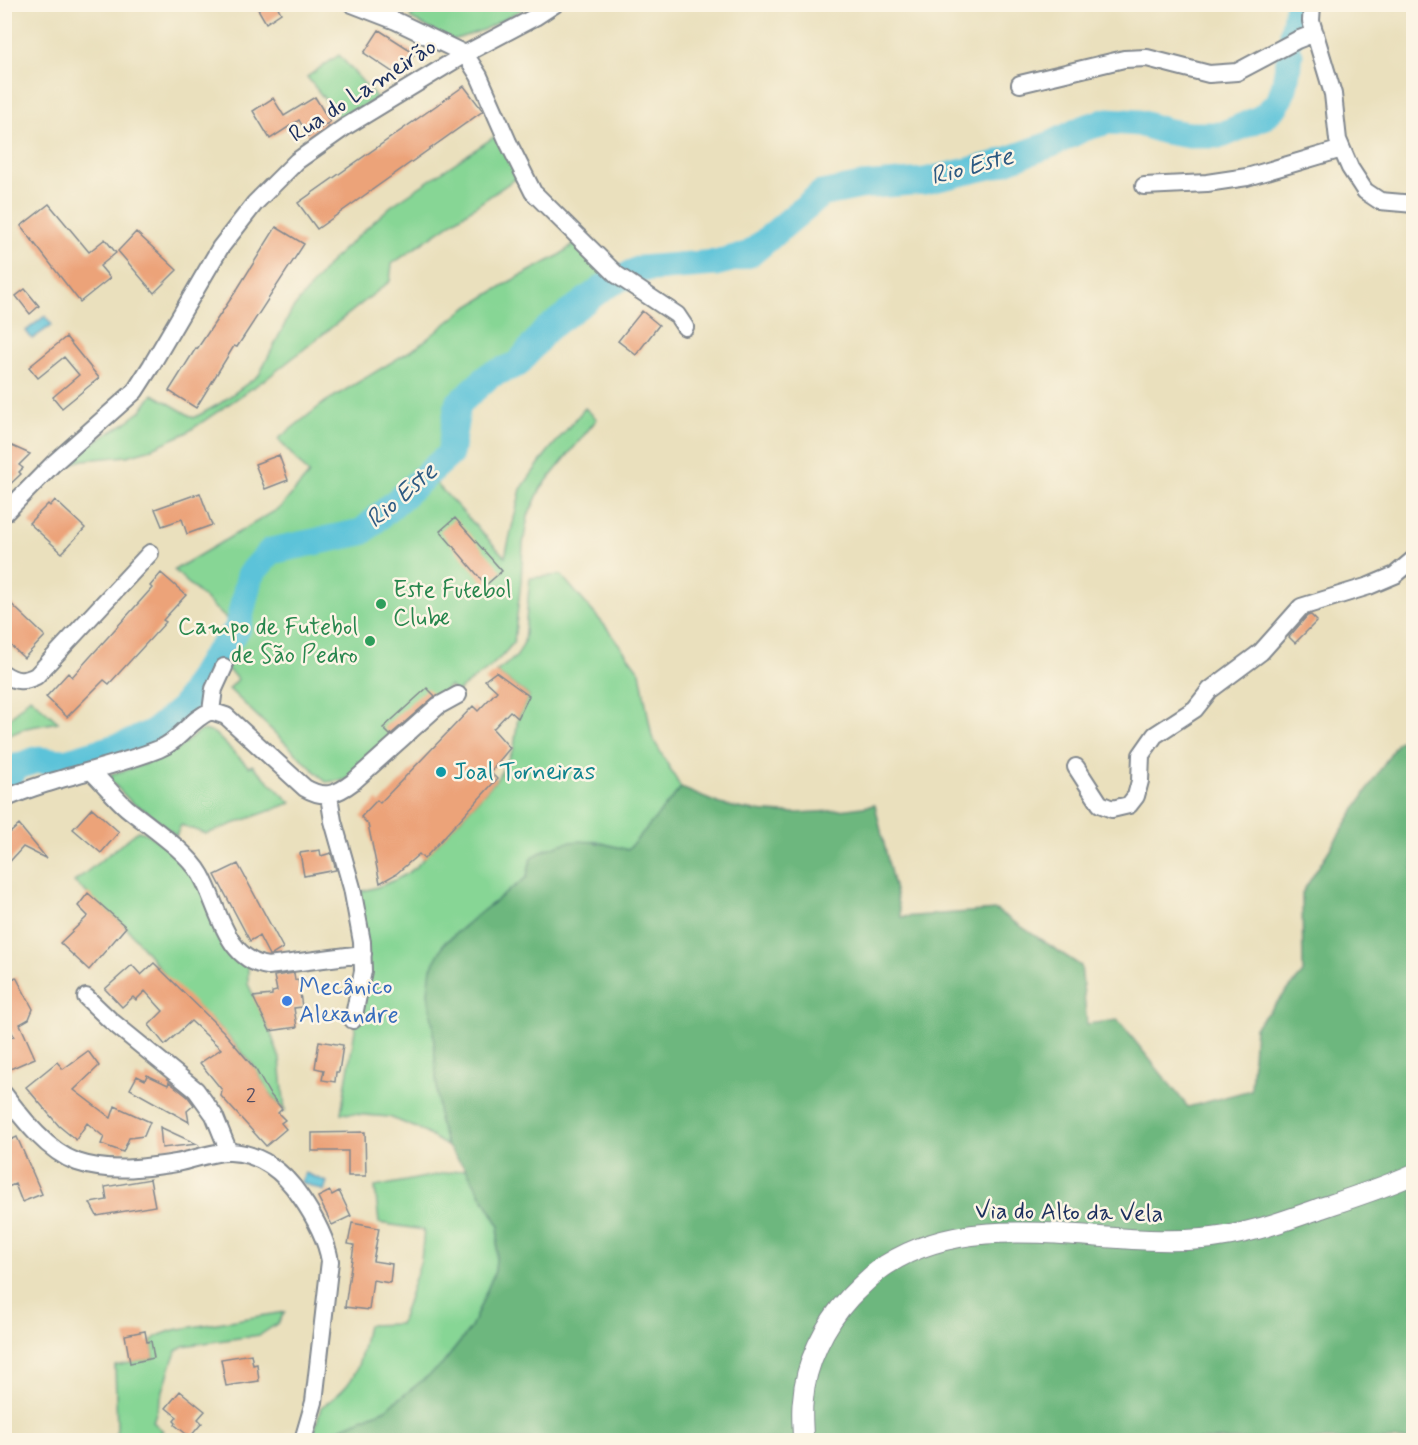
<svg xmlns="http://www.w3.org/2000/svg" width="1418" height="1445" viewBox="0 0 1418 1445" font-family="Mynerve,sans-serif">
  <rect width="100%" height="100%" fill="#fcf5e5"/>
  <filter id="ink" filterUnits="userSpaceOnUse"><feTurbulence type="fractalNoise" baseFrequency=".0167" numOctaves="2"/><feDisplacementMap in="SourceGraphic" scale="12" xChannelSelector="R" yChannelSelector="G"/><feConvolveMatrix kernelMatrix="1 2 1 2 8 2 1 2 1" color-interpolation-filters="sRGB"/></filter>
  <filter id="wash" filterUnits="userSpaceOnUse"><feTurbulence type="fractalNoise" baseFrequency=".008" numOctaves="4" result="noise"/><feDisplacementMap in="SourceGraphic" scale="24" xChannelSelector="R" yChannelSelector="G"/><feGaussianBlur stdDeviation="1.35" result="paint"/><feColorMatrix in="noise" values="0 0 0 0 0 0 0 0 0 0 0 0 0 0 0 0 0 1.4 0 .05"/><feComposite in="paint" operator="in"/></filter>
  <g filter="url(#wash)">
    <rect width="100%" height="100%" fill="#eae0bd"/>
    <path fill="#87d695" stroke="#51827a" stroke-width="1.5" d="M431,5H531L483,30L453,40L411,19V15Z
      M339,55L377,98L341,120L307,77Z
      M494,137L505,151L525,187L515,179L392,264L390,281L270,376L186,433L148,450L127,456L83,460L63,466L78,452L124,424L141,411L153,394L194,418L219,404L259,375L292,310L333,259L391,206Z
      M574,238L613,274L549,321L515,359L490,370L455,400L445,451L360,528L272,546L246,572L234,626L174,570L280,508L309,474L278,439L325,402L417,347L463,310L509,282L558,256L573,245Z
      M585,408L597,419L541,488L528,516L523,544L521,581L514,642L503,655L488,669L456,692L450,686L346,780L326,782L229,689L238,679L218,661L241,632L256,577L278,556L366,536L431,478L505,557L521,489L546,454Z
      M561,575L606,627L640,672L652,737L681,788L628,850L595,841L546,849L531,858L527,877L476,916L443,944L428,992L433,1026L439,1121L447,1146L419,1129L389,1117L341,1113L356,1024L359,892C380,887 397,881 415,868L497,779L514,748L518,718L529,696L496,672L517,656L524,642L530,578Z
      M30,697L58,722L26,728L5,737V723Z
      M204,730L214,733L249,767L252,765L291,803L206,834L181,825L176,836L147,811L132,803L111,781V774C134,768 157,761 178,749C187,743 193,733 204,730Z
      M138,831L146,833L184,859L248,966V984L270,1031L280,1059L285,1111L269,1093L253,1065L223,1031L171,982L126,927L74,882Z
      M466,1169L499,1225L495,1271L471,1328L442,1365L386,1409L312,1440L321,1407C360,1381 358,1368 367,1325L400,1324L421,1260L424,1230L379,1223L375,1187Z
      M285,1312L278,1323L260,1335L183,1346L177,1351L173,1359L153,1422L163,1431L150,1440H115L117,1428L115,1366L154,1358L151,1341L160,1335L174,1330Z"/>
    <path fill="#6db77e" stroke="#44736e" stroke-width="1.5" d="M1413,732V1440H312L386,1409L442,1365L471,1328L495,1271L499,1225L466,1169L447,1146L439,1121L433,1026L428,992L431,968L444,944L476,916L527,877L531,858C569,835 587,839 628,850L681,788C695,793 709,801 724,805C775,818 824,813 875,805L901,917L996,910L1081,966L1087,1024L1118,1020L1188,1107L1251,1090L1255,1027L1303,973L1302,893L1397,743Z"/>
    <path fill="#5cc3d9" stroke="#3c799c" stroke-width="1.5" d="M45,316L52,325L32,339L26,331Z
      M305,1173L327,1182L324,1191L301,1182Z"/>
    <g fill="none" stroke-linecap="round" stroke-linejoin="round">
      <path stroke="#5cc3d9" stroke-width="27" d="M1293,34L1298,4
        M625,277L640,269L716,263L750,254L821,194L861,186L925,181L994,165L1052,144L1084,128L1108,121L1139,123L1165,131L1189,135H1222L1263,117L1277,104L1284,88L1290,55
        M4,786L16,767L36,760L65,762L130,743L155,731L183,708L213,658L237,630L250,575L271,551L362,532L450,454L458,404L490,375L518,364L546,330L604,287L616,281"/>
    </g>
    <g id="blocks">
      <path fill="#eca379" d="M255,4H276L281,13L266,23Z
        M379,30L415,53L400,77L364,53Z
        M464,86L483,111L317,229L298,203Z
        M315,97L330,122L308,136L299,120L270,139L253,111L273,98L284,116Z
        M49,204L89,252L105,239L116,253L100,266L110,278L80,302L21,226Z
        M276,227L304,244L237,347L234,346L196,408L169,391L196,348L197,349L238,288Z
        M136,232L177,270L154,293L118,251Z
        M25,289L39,306L30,314L16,296Z
        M642,311L659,325L636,355L618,341Z
        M66,337L99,378L62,408L53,397L79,375L64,357L38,378L29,367Z
        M12,446L30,454L19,465L23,468L19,472L21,474L4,490V453Z
        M279,455L288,480L265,489L255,464Z
        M200,493L212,525L187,534L182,519L162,526L155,509Z
        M55,500L85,528L62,553L29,523L48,504L50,506Z
        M455,518L502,571L486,585L440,531Z
        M161,573L186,595L163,620L166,622L109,684L104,680L67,717L46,697L68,673L72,677L152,588L150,586Z
        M4,597L45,636L24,658L4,639Z
        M1311,615L1317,621L1295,643L1289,637L1307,616Z
        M496,672L529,696L518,718L510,711L493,729L510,748L490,772L497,779L424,859L419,854L396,874L380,883L368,824L361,817L377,800L380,803L473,706L478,711L497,691L485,680Z
        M427,688L435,696L390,735L383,728Z
        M92,808L119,832L101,853L73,829Z
        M19,825L47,859L23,847L4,868V827L11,832Z
        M320,850L321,856L331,853L336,870L304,876L300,853Z
        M238,864L283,948L272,955H269L259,936L250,941L215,875Z
        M88,893L126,927L89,970L60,943L88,916L78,906Z
        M154,963L223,1031L256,1070L269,1093L282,1109L278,1113L285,1120L281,1123L286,1129L266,1146L221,1096L222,1090L200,1063L221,1049L191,1021L165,1045L149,1025L163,1011L145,991L136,1000L133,997L122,1007L105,989L132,965L141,975Z
        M294,973L295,980L298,979L302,1007L294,1008L297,1027L270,1031L253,997L272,995V992L277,991L274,976Z
        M16,977L33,1009L29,1019L20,1024L35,1058L8,1070L4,1061V1040L14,1036L4,1019V983Z
        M319,1041L343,1045L339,1072H336L335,1082L322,1080L324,1070L315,1068Z
        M88,1051L99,1066L74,1090L111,1118L115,1106L150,1122L144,1136L129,1138L123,1152L101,1144L104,1137L87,1123L76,1140L59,1126L26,1087L57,1062L63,1069Z
        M147,1075L168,1085L169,1082L188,1097L194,1105L187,1111L189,1122L130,1089L137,1076L145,1080Z
        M160,1127L197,1144L162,1148Z
        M365,1132L366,1176H348V1151H312V1133Z
        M17,1137L42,1194L22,1202L15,1184L8,1187L4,1178V1143Z
        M150,1179L155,1206L97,1216L90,1203L107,1200L105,1187Z
        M330,1191L332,1195L339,1191L351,1216L332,1225L318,1197Z
        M352,1223L379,1228L373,1261L392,1264L390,1283L373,1280L369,1310L345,1307L354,1245L348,1244Z
        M145,1331L147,1342L151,1341L154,1358L130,1363L125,1335Z
        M251,1354L253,1365L257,1364L259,1381L226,1386L221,1359Z
        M180,1391L205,1411L198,1419L202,1423L190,1437L175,1425L176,1423L174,1421L177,1417L166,1408Z"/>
    </g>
  </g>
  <g filter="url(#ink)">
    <use href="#blocks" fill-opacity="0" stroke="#82888e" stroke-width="1.5"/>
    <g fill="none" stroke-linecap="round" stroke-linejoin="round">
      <defs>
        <path id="minor" d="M352,4L396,21L465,54L479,76L508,142L533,192L617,275L677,315L685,327
          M1312,4L1311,21L1333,94L1338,140L1350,168L1365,191L1380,201L1414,204
          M1020,84L1124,59L1147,58L1209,74L1237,72L1297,40L1315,33
          M1144,186L1207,183L1247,177L1342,149
          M4,514L53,464L135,391L151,366L220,248L255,203L297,161L345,127L465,54L535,17L555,4
          M4,674C16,682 24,682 36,676L150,553
          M211,711L214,689L224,667
          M1076,767L1100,804L1112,809L1129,805L1136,796L1140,781L1141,755L1155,735L1195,709L1210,690L1261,652L1301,607L1369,586L1395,575L1414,559
          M92,772C104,783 114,797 127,808C149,826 187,851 201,875C219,907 225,960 268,966L363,954
          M329,796L333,821L352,888L362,942L363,971L353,1020
          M4,799C54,777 109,769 159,749C180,741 190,719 211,711L226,716L305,788C324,799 336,795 353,782L438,706L458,695
          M86,997L110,1020L196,1090L214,1115L229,1152
          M4,1094C23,1119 47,1151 77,1162C109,1173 144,1168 176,1163C194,1160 212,1151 230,1152C260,1153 284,1172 300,1196C314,1216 326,1237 330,1261L314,1402L303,1440"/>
        <path id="major" d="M803,1440C803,1427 801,1413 803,1400C805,1364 825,1324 849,1298C861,1286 872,1274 886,1265C979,1205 1098,1248 1202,1239C1245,1236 1284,1221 1324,1207C1354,1197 1385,1187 1414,1174"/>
      </defs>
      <use href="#minor" stroke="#82888e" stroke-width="20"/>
      <use href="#major" stroke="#82888e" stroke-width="22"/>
      <use href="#minor" stroke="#fff" stroke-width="16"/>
      <use href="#major" stroke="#fff" stroke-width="20"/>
    </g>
  </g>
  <g fill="#2e9e5b" stroke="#fcf5e5" stroke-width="2">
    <circle cx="381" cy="604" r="6"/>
    <circle cx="370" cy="641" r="6"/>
  </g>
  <circle fill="#0f9aa8" stroke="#fcf5e5" stroke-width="2" cx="441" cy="772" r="6"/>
  <circle fill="#3f7fe0" stroke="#fcf5e5" stroke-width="2" cx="287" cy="1001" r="6"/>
  <g text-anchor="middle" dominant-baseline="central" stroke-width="5" stroke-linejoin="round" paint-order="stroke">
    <g font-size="21" fill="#4f4c65">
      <text x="251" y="1096">2</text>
    </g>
    <g font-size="24" fill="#1b2f5e" stroke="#fcf5e5">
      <text transform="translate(363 91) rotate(-33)">Rua do Lameirão</text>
      <text transform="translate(1069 1213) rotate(1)">Via do Alto da Vela</text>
    </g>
    <g font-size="24" fill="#27864d" stroke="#fcf5e5" text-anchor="start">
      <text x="393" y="590">Este Futebol<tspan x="393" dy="28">Clube</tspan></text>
      <text x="358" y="627" text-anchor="end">Campo de Futebol<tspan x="358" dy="28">de São Pedro</tspan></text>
    </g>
    <g font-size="24" fill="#0d838f" stroke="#fcf5e5" text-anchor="start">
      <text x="453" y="772">Joal Torneiras</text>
    </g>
    <g font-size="24" fill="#366cbe" stroke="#fcf5e5" text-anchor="start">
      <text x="299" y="987">Mecânico<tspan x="299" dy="28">Alexandre</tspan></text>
    </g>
    <g font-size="26" font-style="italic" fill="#2e5b83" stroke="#fcf5e5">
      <text transform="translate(972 167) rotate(-15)">Rio Este</text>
      <text transform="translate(402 496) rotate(-41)">Rio Este</text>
    </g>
  </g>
  <rect width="1418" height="1445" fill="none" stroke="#fcf5e5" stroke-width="24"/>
</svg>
